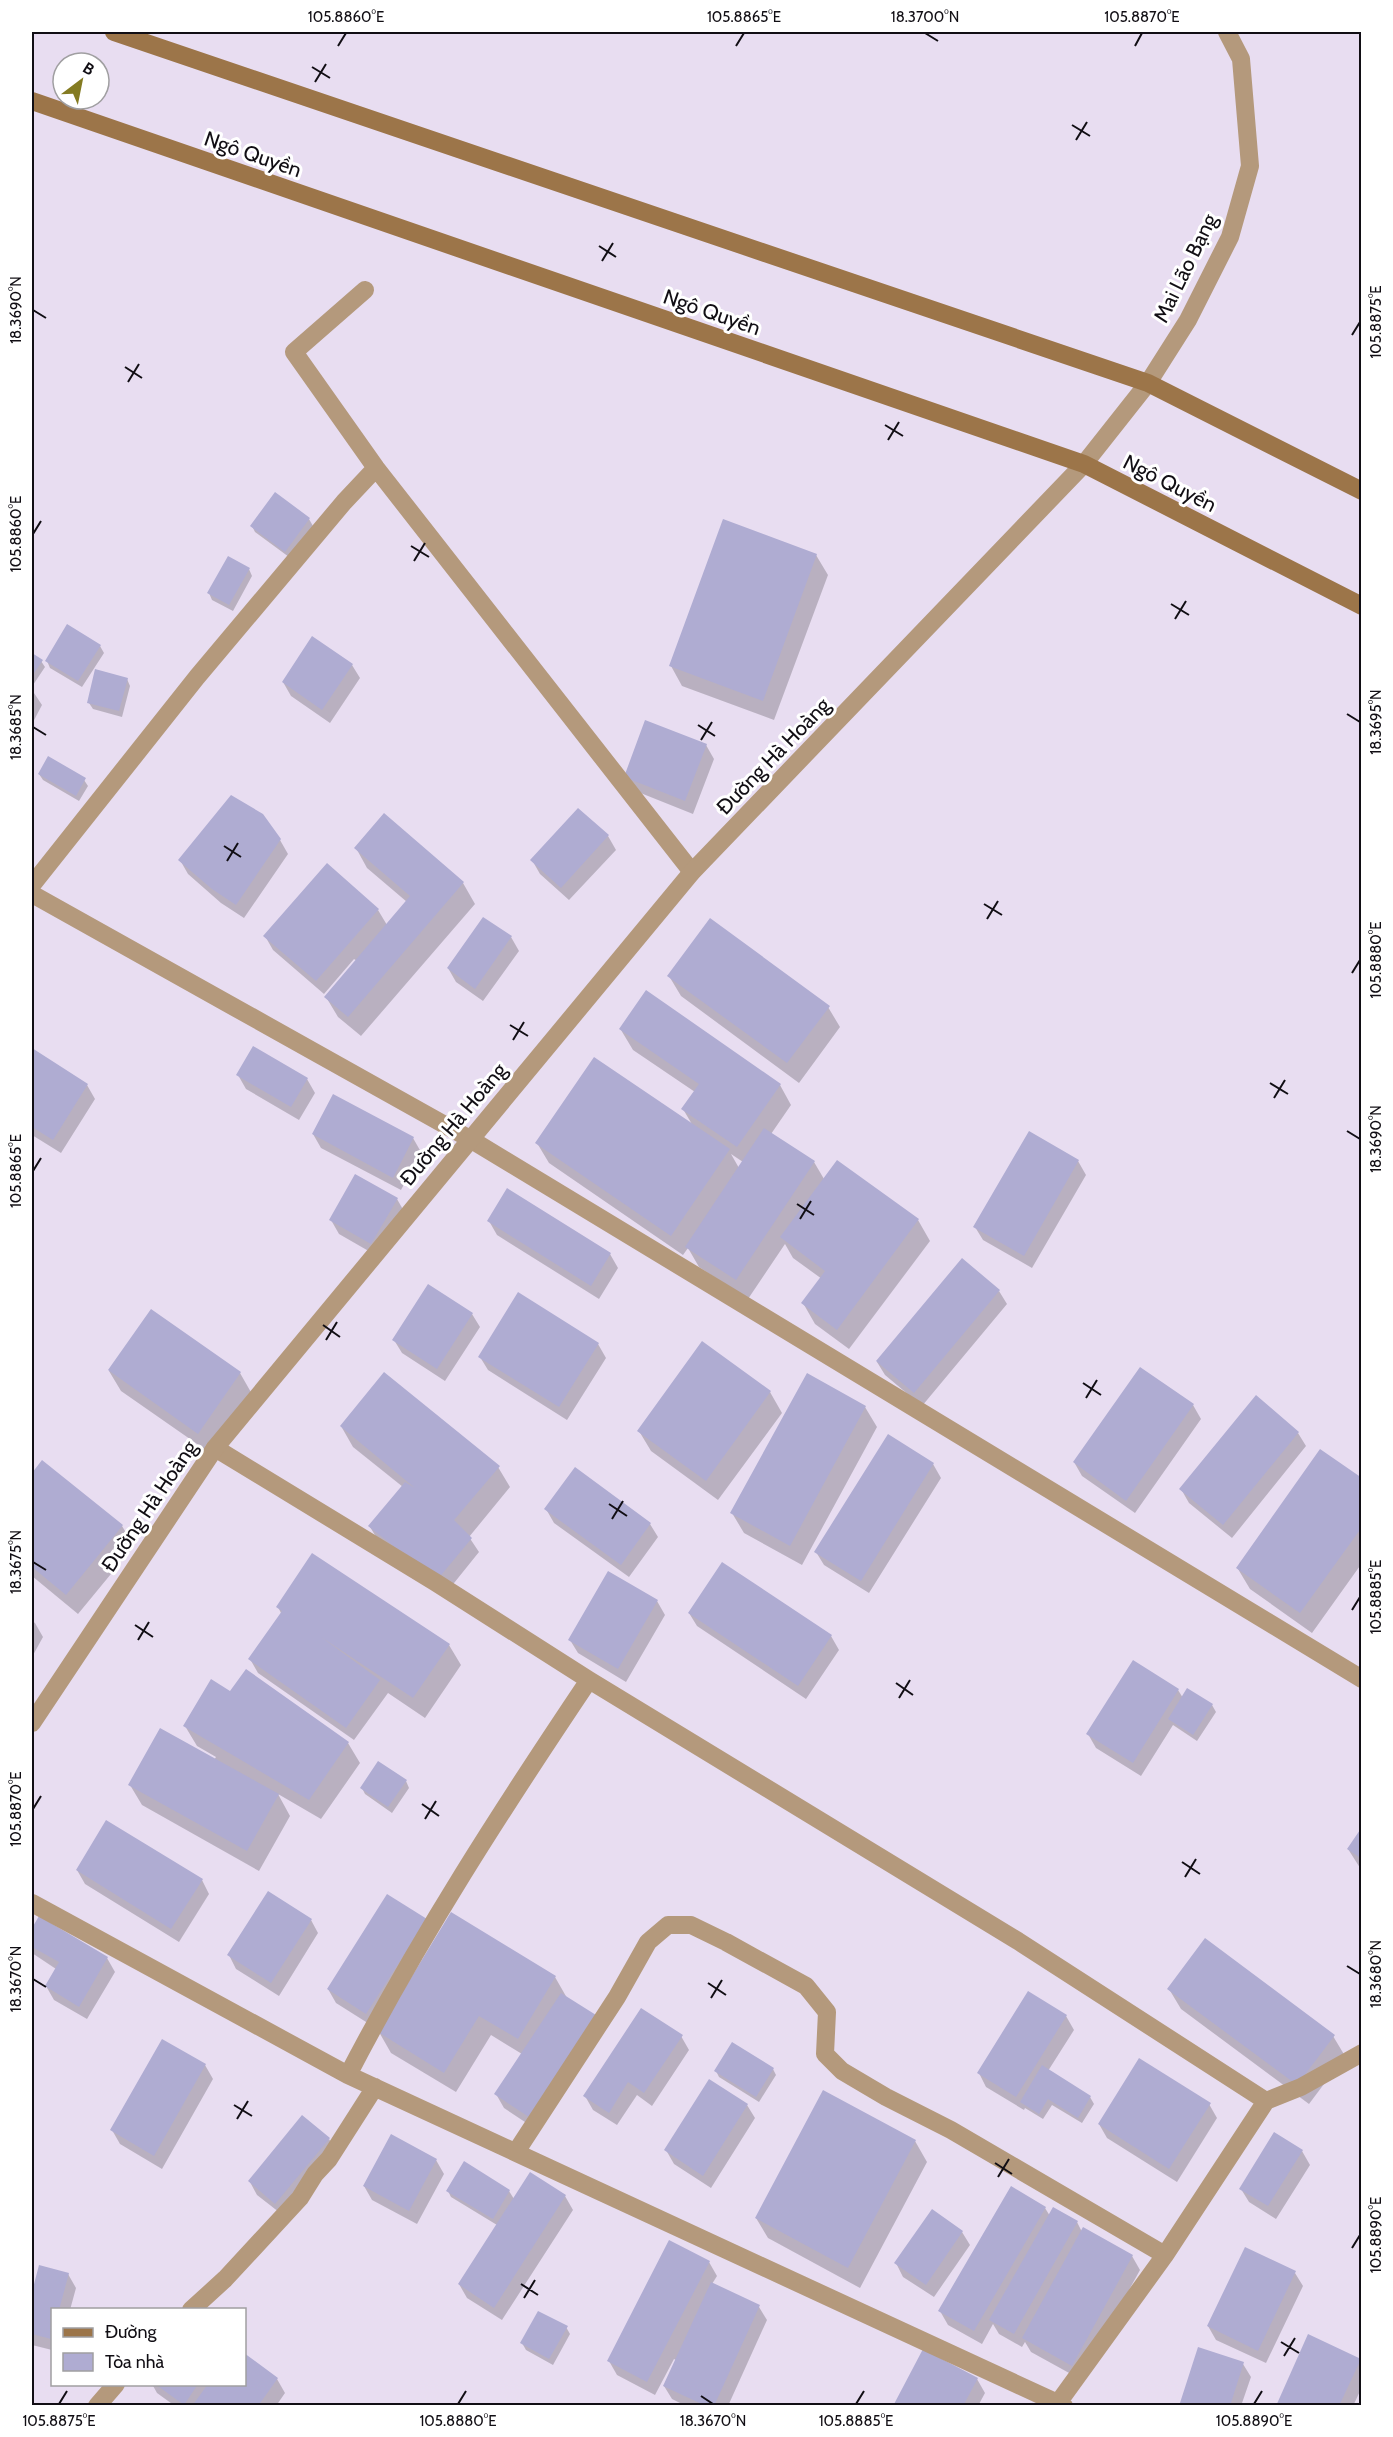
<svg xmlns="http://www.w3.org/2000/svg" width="1393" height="2437" viewBox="0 0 1393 2437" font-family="Cabin,sans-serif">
  <rect width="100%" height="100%" fill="#e8ddf1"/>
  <path fill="#0003" fill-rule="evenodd" d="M275,494L309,519L313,526L289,557L255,532L252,526Z
    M816,555L828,575L774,720L682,686L671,666Z
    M249,569L252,576L233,611L212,600L209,593Z
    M100,646L104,653L82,687L50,668L47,661Z
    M32,654L41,661L45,667L33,685Z
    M352,665L360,678L330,723L291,696L283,682Z
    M127,679L130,686L122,717L93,709L89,703Z
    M32,690L42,705L32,724Z
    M706,745L714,759L693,814L633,790L625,777Z
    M39,774L84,780L88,786L79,801L43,780Z
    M578,810L608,836L616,850L569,900L540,874L532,860Z
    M384,815L463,883L475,904L361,1036L338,1017L326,997L357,961L354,959L324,994L273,950L265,936L378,910L387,925L407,902L367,868L356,848Z
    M280,840L288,854L244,918L221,903L188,874L180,860Z
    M511,937L519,951L483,1001L456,982L448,968Z
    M669,976L828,1007L840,1027L799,1083L681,996Z
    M621,1030L780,1085L791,1105L771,1134L814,1162L824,1179L918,1220L930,1241L849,1349L815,1324L803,1303L822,1279L793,1258L785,1244L748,1299L699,1267L688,1248L683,1255L549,1163L537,1143L693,1126L683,1109L695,1092L633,1050ZM731,1154L743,1162L739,1168Z
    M32,1050L87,1085L95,1099L61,1153L32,1135Z
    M238,1075L307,1079L315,1093L299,1120L246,1089Z
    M313,1134L413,1138L421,1152L401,1190L321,1148Z
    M1078,1161L1086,1175L1032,1268L983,1240L975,1227Z
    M397,1199L405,1213L379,1257L339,1234L331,1220Z
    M489,1221L610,1254L618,1268L599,1299L497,1235Z
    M999,1291L1007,1304L922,1406L885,1375L877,1362Z
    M519,1294L598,1344L606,1358L567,1420L488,1370L480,1357Z
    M472,1314L480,1327L445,1381L402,1353L394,1340Z
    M109,1371L240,1373L252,1394L210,1453L121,1391Z
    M770,1392L782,1413L718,1500L651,1451L639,1431Z
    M1193,1405L1201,1419L1135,1513L1082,1476L1074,1462Z
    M865,1407L877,1427L802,1565L744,1533L732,1513Z
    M341,1426L498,1467L510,1487L469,1537L479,1552L446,1593L378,1540L370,1527L403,1487L353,1447Z
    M1298,1433L1306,1446L1232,1538L1189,1503L1181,1489Z
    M42,1462L122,1526L134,1546L78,1614L32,1576V1475Z
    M933,1464L941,1478L869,1593L824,1565L816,1552Z
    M1362,1480V1563L1312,1633L1250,1589L1238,1569Z
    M546,1509L650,1524L658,1537L629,1577L554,1523Z
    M657,1601L665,1615L626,1682L578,1653L570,1640Z
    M278,1607L449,1645L461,1665L425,1718L388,1693L354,1740L258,1673L250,1659L282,1615Z
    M689,1613L831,1636L839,1650L806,1699L697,1626Z
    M32,1621L35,1623L43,1637L32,1657Z
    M246,1671L348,1743L360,1763L321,1819L278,1794L290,1816L259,1871L142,1805L130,1785L214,1760L216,1757L197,1746L185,1726L231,1693Z
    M1178,1690L1183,1698L1212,1705L1216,1712L1197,1741L1173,1725L1141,1776L1096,1748L1088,1734Z
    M406,1781L409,1788L392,1813L365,1794L362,1788Z
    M1362,1830V1871L1348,1849Z
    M77,1870L202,1880L209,1894L179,1942L85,1884Z
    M40,1918L107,1958L115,1972L87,2019L54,2000L46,1986L56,1969L32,1953V1931Z
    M311,1920L318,1933L279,1996L236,1969L229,1955Z
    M425,1921L374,2027L336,2003L328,1989Z
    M555,1977L567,1998L537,2130L504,2108L496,2094L522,2054L491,2035L456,2092L391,2053L379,2032Z
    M1169,1989L1333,2036L1345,2056L1309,2104L1181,2009Z
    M1066,2016L1074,2030L1048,2071L1090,2097L1094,2104L1082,2123L1052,2105L1043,2119L1025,2108L1024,2110L986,2087L979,2073Z
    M681,2036L689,2050L652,2106L637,2095L617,2125L593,2110L585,2096Z
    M205,2065L213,2079L162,2169L120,2144L112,2130Z
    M773,2069L776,2075L759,2102L719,2077L716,2071Z
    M823,2092L915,2141L927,2162L860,2288L768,2238L756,2218Z
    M1209,2104L1217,2118L1177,2182L1107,2138L1099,2124Z
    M747,2105L755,2118L711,2188L674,2164L666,2150Z
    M329,2139L337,2152L284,2216L257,2195L250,2182Z
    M1302,2151L1310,2165L1276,2219L1249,2202L1241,2189Z
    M436,2160L444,2174L417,2224L372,2200L364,2186Z
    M448,2191H509L514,2199L565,2196L573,2210L502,2320L467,2298L459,2284L497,2225L451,2197Z
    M1045,2208L1050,2216L1077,2222L1082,2232L1132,2256L1140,2270L1080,2379L1031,2352L1025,2342L1022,2347L999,2334L993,2324L982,2344L948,2325L940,2311Z
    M962,2232L970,2245L934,2297L903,2277L896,2263Z
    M709,2262L717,2276L712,2284L759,2307L767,2320L728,2406H686L672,2399L664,2386L676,2360L674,2359L655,2395L617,2375L609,2361Z
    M40,2266L68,2274L76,2288L70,2310H52V2350L32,2345V2298Z
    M1295,2273L1303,2286L1266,2363L1216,2340L1208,2326Z
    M566,2327L570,2334L553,2365L526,2350L522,2343Z
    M244,2355L277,2379L285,2393L276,2406H175L157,2393L152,2384H244Z
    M1360,2360L1362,2387L1353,2406H1277Z
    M1243,2364L1251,2377L1241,2406H1181Z
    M977,2379L985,2393L978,2406H894Z"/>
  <path fill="#afacd2" d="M275,492L310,518L285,552L250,526Z
    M723,519L817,554L763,701L669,666Z
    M228,556L250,568L229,605L207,593Z
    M67,624L101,645L78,681L45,661Z
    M312,636L353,664L322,710L282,682Z
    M32,653L43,660L32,676Z
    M95,669L128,678L119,711L87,703Z
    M645,720L707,744L685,801L624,777Z
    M48,756L86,778L76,796L38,774Z
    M231,795L263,814L281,839L236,905L212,889L178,860Z
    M578,808L609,835L561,888L530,860Z
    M384,813L464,882L348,1017L324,997L410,896L354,848Z
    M327,863L379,909L316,981L263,936Z
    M483,917L512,936L475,989L447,968Z
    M710,918L830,1006L787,1063L667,976Z
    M646,990L781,1084L737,1147L681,1109L699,1084L619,1029Z
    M253,1046L308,1078L291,1107L236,1075Z
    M32,1048L88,1084L53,1140L32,1127Z
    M594,1057L730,1149L671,1236L535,1143Z
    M333,1094L414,1137L393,1178L312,1134Z
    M764,1128L815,1161L736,1280L685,1247Z
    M1029,1131L1079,1160L1024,1256L973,1227Z
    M837,1160L919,1219L837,1330L801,1303L825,1271L780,1237Z
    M355,1174L398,1198L371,1244L329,1220Z
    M507,1188L611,1253L591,1286L487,1221Z
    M962,1258L1000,1290L914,1393L876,1361Z
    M428,1284L473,1313L437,1369L392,1340Z
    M518,1292L599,1343L559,1407L478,1357Z
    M151,1309L241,1372L198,1434L108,1370Z
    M702,1341L771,1391L706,1481L637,1431Z
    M1140,1367L1194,1404L1126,1501L1073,1462Z
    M384,1372L500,1466L454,1520L472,1538L437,1580L368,1526L405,1482L415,1488L340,1426Z
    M807,1373L866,1406L790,1546L730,1513Z
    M1256,1395L1299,1432L1223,1525L1179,1489Z
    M888,1434L934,1463L861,1581L814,1552Z
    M1320,1449L1362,1478V1527L1300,1613L1236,1568Z
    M42,1460L123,1525L66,1595L32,1567V1473Z
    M575,1467L651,1523L621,1565L544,1509Z
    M312,1553L450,1644L413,1698L321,1637L380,1680L346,1728L248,1659L282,1611L276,1607Z
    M722,1562L832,1635L798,1686L688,1613Z
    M608,1571L658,1600L618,1669L568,1640Z
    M1133,1660L1179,1689L1133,1763L1086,1734Z
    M246,1669L349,1742L309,1800L183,1726L211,1679L230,1691Z
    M1187,1688L1213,1704L1193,1735L1168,1719Z
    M160,1728L279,1794L247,1851L128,1785Z
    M378,1761L407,1780L388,1807L360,1788Z
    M106,1820L203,1879L171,1929L76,1870Z
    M1362,1827V1859L1347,1849Z
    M268,1891L312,1919L271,1983L227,1955Z
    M387,1894L427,1919L366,2014L327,1989Z
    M451,1912L556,1976L518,2039L479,2016L444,2073L378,2032Z
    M39,1916L108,1957L79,2007L45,1986L59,1962L32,1947V1928Z
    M1205,1938L1335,2035L1297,2085L1167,1989Z
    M1028,1991L1067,2015L1016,2097L977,2073Z
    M561,1993L596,2015L529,2117L494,2094Z
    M641,2008L683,2035L644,2093L628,2082L609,2113L583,2096Z
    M162,2039L206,2064L154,2156L110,2130Z
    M732,2042L774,2068L756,2097L714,2071Z
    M1139,2058L1211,2103L1169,2169L1098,2124Z
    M1042,2065L1091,2096L1078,2118L1048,2099L1039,2114L1020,2102Z
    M709,2079L748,2104L703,2176L664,2150Z
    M823,2090L916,2140L848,2268L755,2218Z
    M302,2115L330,2138L275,2204L248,2181Z
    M1274,2132L1303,2150L1268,2206L1239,2189Z
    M391,2134L437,2159L409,2211L363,2186Z
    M464,2161L510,2190L493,2219L446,2191Z
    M530,2172L566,2195L494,2308L458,2284Z
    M1011,2186L1046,2207L974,2331L938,2311Z
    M1053,2207L1078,2221L1014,2334L989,2320Z
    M932,2209L963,2231L926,2285L894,2263Z
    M1083,2227L1133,2255L1072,2366L1022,2338Z
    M669,2240L710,2261L647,2382L607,2361Z
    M1245,2247L1296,2271L1258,2351L1207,2326Z
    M39,2265L69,2273L59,2310H52L51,2339L32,2334V2292Z
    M711,2282L760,2305L714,2406H706L663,2386Z
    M538,2311L568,2326L549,2359L520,2343Z
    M1308,2334L1361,2359L1339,2406H1276Z
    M1198,2347L1244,2362L1230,2406H1179Z
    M923,2349L978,2378L963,2406H893Z
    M244,2353L278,2378L258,2406H192L208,2384H244Z
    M155,2384H198L184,2405Z"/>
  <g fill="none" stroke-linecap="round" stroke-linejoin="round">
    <path stroke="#b4997c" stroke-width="18" d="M365,290L294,352L376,468L692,872
      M32,885L197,677L344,502L376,468
      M32,894L470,1139L1362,1679
      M215,1448L435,1582L589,1680L1018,1941L1266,2101L1165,2255L1058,2403
      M32,1903L348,2075L1064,2406
      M348,2075C419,1938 503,1808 589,1680
      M1266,2101L1301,2087L1362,2053
      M516,2152L617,1997L648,1942L668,1925H691L726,1942L806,1986L827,2012L825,2054L842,2071L886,2097L951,2130L1165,2255
      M191,2310L225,2279L300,2198L315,2174L329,2159L375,2087
      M97,2406L116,2384"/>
    <path stroke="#b4997c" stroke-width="18" d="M32,1723L215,1448L692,872L1084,464L1148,383L1188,320L1230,237L1250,166L1241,59L1227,32"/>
    <path stroke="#9c7549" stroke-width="18" d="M114,32L1148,383L1362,491
      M32,101L1084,464L1362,606"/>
  </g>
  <path fill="none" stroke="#110e14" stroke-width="2" d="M925,33L938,41M338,46L346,33M736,46L744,33M1135,46L1142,33M312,67L330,78M315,82L326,64M1072,125L1090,136M1076,140L1087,122M599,246L616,257M602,261L613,243M33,310L46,318M1352,335L1360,322M125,367L142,378M128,382L139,364M885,425L903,436M888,440L899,422M33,534L41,521M411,546L429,557M414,561L425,543M1171,604L1189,615M1175,619L1186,601M1347,714L1360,722M698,725L715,736M33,727L46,735M701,740L712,722M224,846L241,857M227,861L238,843M984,904L1002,915M987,919L998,901M1352,973L1360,960M510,1025L528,1036M513,1040L524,1022M1270,1083L1288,1094M1274,1098L1285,1080M1347,1131L1360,1139M33,1171L41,1158M797,1204L814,1215M800,1219L811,1201M323,1325L340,1337M326,1340L337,1322M1083,1383L1101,1395M1086,1398L1097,1380M609,1504L627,1516M612,1519L623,1501M33,1562L46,1570M1352,1610L1360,1597M135,1625L153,1637M138,1640L149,1622M896,1683L913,1695M899,1698L910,1680M422,1804L439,1816M33,1809L41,1796M425,1819L436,1801M1182,1862L1200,1874M1185,1877L1196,1859M1347,1966L1360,1974M33,1979L46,1987M708,1983L726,1995M711,1998L722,1980M234,2105L252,2116M237,2119L248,2101M995,2163L1012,2174M998,2177L1009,2159M1352,2248L1360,2235M521,2284L538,2295M524,2298L535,2280M1281,2342L1299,2353M1284,2356L1295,2338M701,2396L713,2404M59,2404L67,2391M458,2404L466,2391M856,2404L864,2391M1254,2404L1262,2391"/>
  <g text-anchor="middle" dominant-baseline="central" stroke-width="6" stroke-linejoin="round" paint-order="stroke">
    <g font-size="21" fill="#110e14" stroke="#fff">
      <text transform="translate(253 154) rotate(19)">Ngô Quyền</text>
      <text transform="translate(1185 268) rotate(-64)">Mai Lão Bạng</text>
      <text transform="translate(712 312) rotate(19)">Ngô Quyền</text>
      <text transform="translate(1170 483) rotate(27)">Ngô Quyền</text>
      <text transform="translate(773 756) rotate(-46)">Đường Hà Hoàng</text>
      <text transform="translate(453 1124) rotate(-50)">Đường Hà Hoàng</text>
      <text transform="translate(149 1506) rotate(-56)">Đường Hà Hoàng</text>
    </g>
  </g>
  <rect width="1393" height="2437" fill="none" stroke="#ffffff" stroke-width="66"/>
  <rect x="51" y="2308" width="195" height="78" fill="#ffffff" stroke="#a09fa1" stroke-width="1.5"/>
  <rect x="63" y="2328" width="30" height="9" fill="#9c7549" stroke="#a09fa1" stroke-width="1.5"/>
  <text x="105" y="2338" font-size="18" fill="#110e14">Đường</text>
  <rect x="63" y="2353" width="30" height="18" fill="#afacd2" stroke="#a09fa1" stroke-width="1.5"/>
  <text x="105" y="2368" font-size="18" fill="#110e14">Tòa nhà</text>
  <g transform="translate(81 81) rotate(32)"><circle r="28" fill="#ffffff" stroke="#a09fa1" stroke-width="1.5"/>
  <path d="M0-4.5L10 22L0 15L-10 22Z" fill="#847b21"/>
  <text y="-9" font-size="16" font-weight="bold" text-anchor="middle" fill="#110e14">B</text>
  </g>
  <rect x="33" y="33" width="1327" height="2371" fill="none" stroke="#110e14" stroke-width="2"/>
  <g font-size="15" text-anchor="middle" fill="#110e14">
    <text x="346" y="22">105.8860°E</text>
    <text x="744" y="22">105.8865°E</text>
    <text x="925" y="22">18.3700°N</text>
    <text x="1142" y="22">105.8870°E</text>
    <text transform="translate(16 310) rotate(-90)" y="5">18.3690°N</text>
    <text transform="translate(1376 322) rotate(-90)" y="5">105.8875°E</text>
    <text transform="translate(16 534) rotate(-90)" y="5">105.8860°E</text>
    <text transform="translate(1376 722) rotate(-90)" y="5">18.3695°N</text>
    <text transform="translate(16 727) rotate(-90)" y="5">18.3685°N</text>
    <text transform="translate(1376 960) rotate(-90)" y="5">105.8880°E</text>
    <text transform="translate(1376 1139) rotate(-90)" y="5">18.3690°N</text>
    <text transform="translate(16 1171) rotate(-90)" y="5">105.8865°E</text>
    <text transform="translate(16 1562) rotate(-90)" y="5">18.3675°N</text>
    <text transform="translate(1376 1597) rotate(-90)" y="5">105.8885°E</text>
    <text transform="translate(16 1809) rotate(-90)" y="5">105.8870°E</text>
    <text transform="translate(1376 1974) rotate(-90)" y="5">18.3680°N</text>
    <text transform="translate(16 1979) rotate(-90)" y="5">18.3670°N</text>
    <text transform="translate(1376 2235) rotate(-90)" y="5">105.8890°E</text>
    <text x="59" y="2426">105.8875°E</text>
    <text x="458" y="2426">105.8880°E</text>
    <text x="713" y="2426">18.3670°N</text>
    <text x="856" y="2426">105.8885°E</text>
    <text x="1254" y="2426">105.8890°E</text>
  </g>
</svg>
